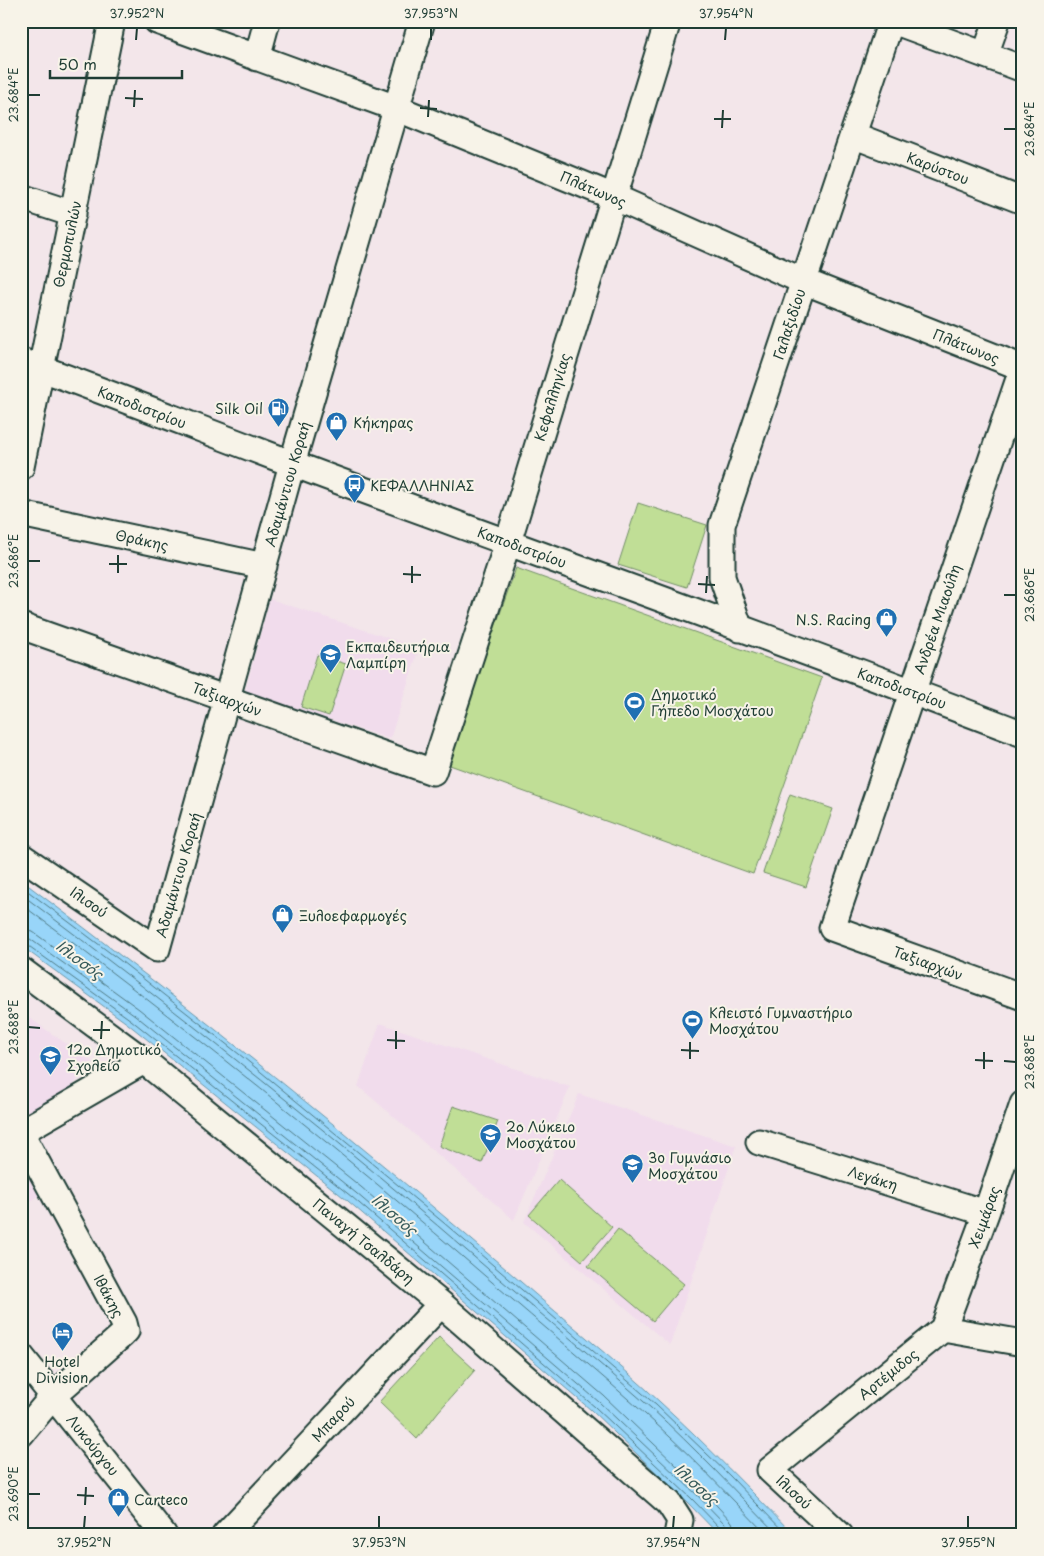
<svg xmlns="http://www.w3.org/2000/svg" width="1044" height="1556" viewBox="0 0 1044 1556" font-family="'Playpen Sans',sans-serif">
  <rect width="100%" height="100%" fill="#f3e6ea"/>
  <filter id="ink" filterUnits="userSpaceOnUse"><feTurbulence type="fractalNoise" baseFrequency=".02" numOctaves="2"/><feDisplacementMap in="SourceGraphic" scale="10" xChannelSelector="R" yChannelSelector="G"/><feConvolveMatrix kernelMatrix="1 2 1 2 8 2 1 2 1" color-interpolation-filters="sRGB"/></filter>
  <g filter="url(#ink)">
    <path fill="#f1dcec" d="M270,599L419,648L390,739L245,692Z
      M21,1012L92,1062L69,1090L21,1115Z
      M380,1023L570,1087L514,1220L358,1086Z
      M579,1094L736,1146L670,1345L524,1222Z
      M21,1165L39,1196L21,1207Z"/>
    <path fill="#c0de96" stroke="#708e65" d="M638,503L707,525L687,587L618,565Z
      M516,568L822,678L753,874L447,764Z
      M317,655L346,664L329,716L301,707Z
      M790,794L833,809L806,887L763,873Z
      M453,1106L498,1121L482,1163L439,1146Z
      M559,1180L612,1227L582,1261L529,1215Z
      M618,1229L684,1284L653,1321L588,1266Z
      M439,1337L475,1370L438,1412L417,1439L379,1402Z"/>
    <path fill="#98d5f9" stroke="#6898aa" d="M21,880C192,1008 359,1142 521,1282C567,1322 615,1360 660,1402C706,1444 750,1490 794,1535H719L688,1503L591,1410L348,1201L128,1024L21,946Z"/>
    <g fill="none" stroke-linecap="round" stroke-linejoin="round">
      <path stroke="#4f7a83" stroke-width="1" d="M21,886L117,958L244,1058L444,1223L656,1405L730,1476L787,1535
        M21,894C184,1016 342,1142 495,1275C547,1319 600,1363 651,1408C695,1448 736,1492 778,1535
        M21,904C183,1024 340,1150 492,1282C543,1326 595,1369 645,1414C688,1452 727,1494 767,1535
        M21,929L33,932L139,1009L361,1187L604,1396L702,1490L732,1522L736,1535
        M21,937L30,939L135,1015L356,1193L599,1402L697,1495L726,1525L729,1535
        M21,943L26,944L131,1020L352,1197L595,1407L692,1499L721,1529L722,1535"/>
      <defs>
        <path id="minor" d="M157,21L396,108L614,197L803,281L1023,368
          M893,21L1023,69
          M985,55L997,21
          M257,58L267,21
          M853,135L1023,201
          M21,197L73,214
          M21,361C134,402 245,447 358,488C580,569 802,649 1023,734
          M1023,367L832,928L1023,997
          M21,467L112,21
          M21,514L264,566
          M21,626L433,772L508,542L668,21
          M740,629L722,577V525L891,21
          M21,856L157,949L292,464L422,21
          M21,970L144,1061L441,1304L669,1503L680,1520L677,1535
          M21,1132L144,1061
          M21,1133L124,1323L126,1331L121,1336L53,1396L21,1434
          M759,1142L986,1213
          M943,1329L986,1213L1023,1104
          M21,1356L164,1535
          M225,1535L441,1304
          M840,1535L770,1470L943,1329L1023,1343"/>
      </defs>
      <use href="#minor" stroke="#1f3d34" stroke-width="29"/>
      <use href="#minor" stroke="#f7f3e8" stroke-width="25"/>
    </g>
  </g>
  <path fill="none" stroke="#1f3d34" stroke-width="2" d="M136,40L137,28M431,40V28M725,40L726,28M28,95H40M125,98L143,99M134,107L135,90M420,108L437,109M428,117L429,100M714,119H731M722,128L723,110M1004,129H1016M28,561H40M109,564H127M118,573V555M403,574L421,575M412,583V566M698,584L715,585M706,593L707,576M1004,595H1016M28,1027L40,1028M93,1030H110M101,1039L102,1021M387,1040L405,1041M396,1049V1031M681,1050L699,1051M690,1059V1042M975,1060L993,1061M1004,1061L1016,1062M984,1069V1052M28,1494H40M77,1495L94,1496M85,1505L86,1487M84,1528L85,1516M379,1528V1516M673,1528L674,1516M968,1528V1516"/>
  <defs>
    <symbol id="fuel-pin" viewBox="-11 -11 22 30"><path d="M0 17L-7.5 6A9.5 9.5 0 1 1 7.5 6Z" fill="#1f6fb2" stroke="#f7f3e8"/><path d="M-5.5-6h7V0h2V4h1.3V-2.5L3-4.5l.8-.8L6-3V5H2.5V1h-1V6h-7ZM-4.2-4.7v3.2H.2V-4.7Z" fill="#fff"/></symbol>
    <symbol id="shop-pin" viewBox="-11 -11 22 30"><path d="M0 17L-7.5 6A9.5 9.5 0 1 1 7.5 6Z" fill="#1f6fb2" stroke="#f7f3e8"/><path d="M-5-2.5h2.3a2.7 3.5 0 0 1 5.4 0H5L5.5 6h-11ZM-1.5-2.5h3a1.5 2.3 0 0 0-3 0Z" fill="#fff"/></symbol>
    <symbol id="bus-pin" viewBox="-11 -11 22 30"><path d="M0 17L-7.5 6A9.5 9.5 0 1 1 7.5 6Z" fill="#1f6fb2" stroke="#f7f3e8"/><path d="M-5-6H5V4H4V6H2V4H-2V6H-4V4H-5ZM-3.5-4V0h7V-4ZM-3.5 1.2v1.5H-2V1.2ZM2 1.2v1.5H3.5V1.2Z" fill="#fff"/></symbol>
    <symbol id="school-pin" viewBox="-11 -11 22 30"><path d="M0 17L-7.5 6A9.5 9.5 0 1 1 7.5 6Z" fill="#1f6fb2" stroke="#f7f3e8"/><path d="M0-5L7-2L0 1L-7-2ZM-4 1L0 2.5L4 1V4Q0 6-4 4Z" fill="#fff"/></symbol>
    <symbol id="stadium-pin" viewBox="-11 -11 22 30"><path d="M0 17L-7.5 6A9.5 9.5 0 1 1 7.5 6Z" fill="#1f6fb2" stroke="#f7f3e8"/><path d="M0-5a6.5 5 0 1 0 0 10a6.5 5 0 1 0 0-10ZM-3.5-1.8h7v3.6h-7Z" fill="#fff"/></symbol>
    <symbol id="hotel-pin" viewBox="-11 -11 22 30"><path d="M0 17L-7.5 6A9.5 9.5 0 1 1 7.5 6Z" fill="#1f6fb2" stroke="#f7f3e8"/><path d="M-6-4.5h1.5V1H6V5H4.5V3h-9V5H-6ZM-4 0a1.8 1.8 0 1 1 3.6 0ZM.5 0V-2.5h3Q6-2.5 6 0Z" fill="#fff"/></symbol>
  </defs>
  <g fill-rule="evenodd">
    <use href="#fuel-pin" x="266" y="396" width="25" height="34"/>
    <use href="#shop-pin" x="324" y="410" width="25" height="34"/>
    <use href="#bus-pin" x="342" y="472" width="25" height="34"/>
    <use href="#shop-pin" x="874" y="606" width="25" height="34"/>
    <use href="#school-pin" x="318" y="642" width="25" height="34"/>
    <use href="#stadium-pin" x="622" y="690" width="25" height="34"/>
    <use href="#shop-pin" x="270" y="902" width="25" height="34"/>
    <use href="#stadium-pin" x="680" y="1008" width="25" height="34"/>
    <use href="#school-pin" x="38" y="1044" width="25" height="34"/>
    <use href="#school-pin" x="478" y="1122" width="25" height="34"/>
    <use href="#school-pin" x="620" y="1152" width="25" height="34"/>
    <use href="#hotel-pin" x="50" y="1320" width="25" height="34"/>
    <use href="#shop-pin" x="106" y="1486" width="25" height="34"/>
  </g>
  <g text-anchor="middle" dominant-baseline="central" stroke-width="4" stroke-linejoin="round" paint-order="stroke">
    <g font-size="14" fill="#1f3d34" stroke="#f7f3e8">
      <text transform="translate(938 168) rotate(21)">Καρύστου</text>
      <text transform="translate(593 189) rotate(23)">Πλάτωνος</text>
      <text transform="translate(67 244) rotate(-78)">Θερμοπυλών</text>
      <text transform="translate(789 324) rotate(-72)">Γαλαξιδίου</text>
      <text transform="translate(966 346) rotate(22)">Πλάτωνος</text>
      <text transform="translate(552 397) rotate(-73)">Κεφαλληνίας</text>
      <text transform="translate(142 407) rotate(21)">Καποδιστρίου</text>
      <text transform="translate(287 484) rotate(-74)">Αδαμάντιου Κοραή</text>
      <text transform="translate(142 540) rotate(12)">Θράκης</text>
      <text transform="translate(522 547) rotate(20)">Καποδιστρίου</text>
      <text transform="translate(937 619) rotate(-71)">Ανδρέα Μιαούλη</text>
      <text transform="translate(902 688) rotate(20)">Καποδιστρίου</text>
      <text transform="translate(227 699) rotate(20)">Ταξιαρχών</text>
      <text transform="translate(178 875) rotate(-74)">Αδαμάντιου Κοραή</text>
      <text transform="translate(89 902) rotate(35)">Ιλισού</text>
      <text transform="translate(928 963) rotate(20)">Ταξιαρχών</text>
      <text transform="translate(873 1178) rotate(17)">Λεγάκη</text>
      <text transform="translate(984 1217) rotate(-70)">Χειμάρας</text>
      <text transform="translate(364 1241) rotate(39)">Παναγή Τσαλδάρη</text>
      <text transform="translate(109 1296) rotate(62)">Ιθάκης</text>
      <text transform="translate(888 1374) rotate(-39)">Αρτέμιδος</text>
      <text transform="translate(333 1419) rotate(-47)">Μπαρού</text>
      <text transform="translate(93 1445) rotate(51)">Λυκούργου</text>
      <text transform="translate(794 1492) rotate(43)">Ιλισού</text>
    </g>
    <g font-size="14" fill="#1f3d34" stroke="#f7f3e8" text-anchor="start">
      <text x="263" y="408" text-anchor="end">Silk Oil</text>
      <text x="353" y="422">Κήκηρας</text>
      <text x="370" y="485">ΚΕΦΑΛΛΗΝΙΑΣ</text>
      <text x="871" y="619" text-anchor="end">N.S. Racing</text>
      <text x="346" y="646">Εκπαιδευτήρια<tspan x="346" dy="16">Λαμπίρη</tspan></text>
      <text x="651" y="694">Δημοτικό<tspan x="651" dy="16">Γήπεδο Μοσχάτου</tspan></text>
      <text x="299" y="915">Ξυλοεφαρμογές</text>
      <text x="709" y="1012">Κλειστό Γυμναστήριο<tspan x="709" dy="16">Μοσχάτου</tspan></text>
      <text x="67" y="1049">12ο Δημοτικό<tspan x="67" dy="16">Σχολείο</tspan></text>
      <text x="506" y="1126">2ο Λύκειο<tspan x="506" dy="16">Μοσχάτου</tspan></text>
      <text x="648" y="1157">3o Γυμνάσιο<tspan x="648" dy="16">Μοσχάτου</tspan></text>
      <text x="62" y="1361" text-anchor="middle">Hotel<tspan x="62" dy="16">Division</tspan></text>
      <text x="134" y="1499">Carteco</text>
    </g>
    <g font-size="15" font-style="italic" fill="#375b5b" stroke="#f7f3e8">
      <text transform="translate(80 959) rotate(37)">Ιλισσός</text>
      <text transform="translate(395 1214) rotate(41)">Ιλισσός</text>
      <text transform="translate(697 1484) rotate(43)">Ιλισσός</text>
    </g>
  </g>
  <rect width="1044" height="1556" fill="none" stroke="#f7f3e8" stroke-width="55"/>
  <path d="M50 70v8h132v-8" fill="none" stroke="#1f3d34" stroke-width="2.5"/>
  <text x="58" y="70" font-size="15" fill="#1f3d34" stroke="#f7f3e8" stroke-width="4" paint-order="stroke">50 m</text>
  <rect x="28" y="28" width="988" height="1500" fill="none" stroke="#1f3d34" stroke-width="2"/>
  <g font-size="12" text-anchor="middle" fill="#1f3d34">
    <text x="137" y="18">37.952°N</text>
    <text x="431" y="18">37.953°N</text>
    <text x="726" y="18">37.954°N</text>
    <text transform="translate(14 95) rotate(-90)" y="4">23.684°E</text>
    <text transform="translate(1030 129) rotate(-90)" y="4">23.684°E</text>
    <text transform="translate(14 561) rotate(-90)" y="4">23.686°E</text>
    <text transform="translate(1030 595) rotate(-90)" y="4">23.686°E</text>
    <text transform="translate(14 1027) rotate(-90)" y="4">23.688°E</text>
    <text transform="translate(1030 1062) rotate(-90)" y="4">23.688°E</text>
    <text transform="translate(14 1494) rotate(-90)" y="4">23.690°E</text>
    <text x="84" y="1547">37.952°N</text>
    <text x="379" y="1547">37.953°N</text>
    <text x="673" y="1547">37.954°N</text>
    <text x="968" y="1547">37.955°N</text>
  </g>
</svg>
